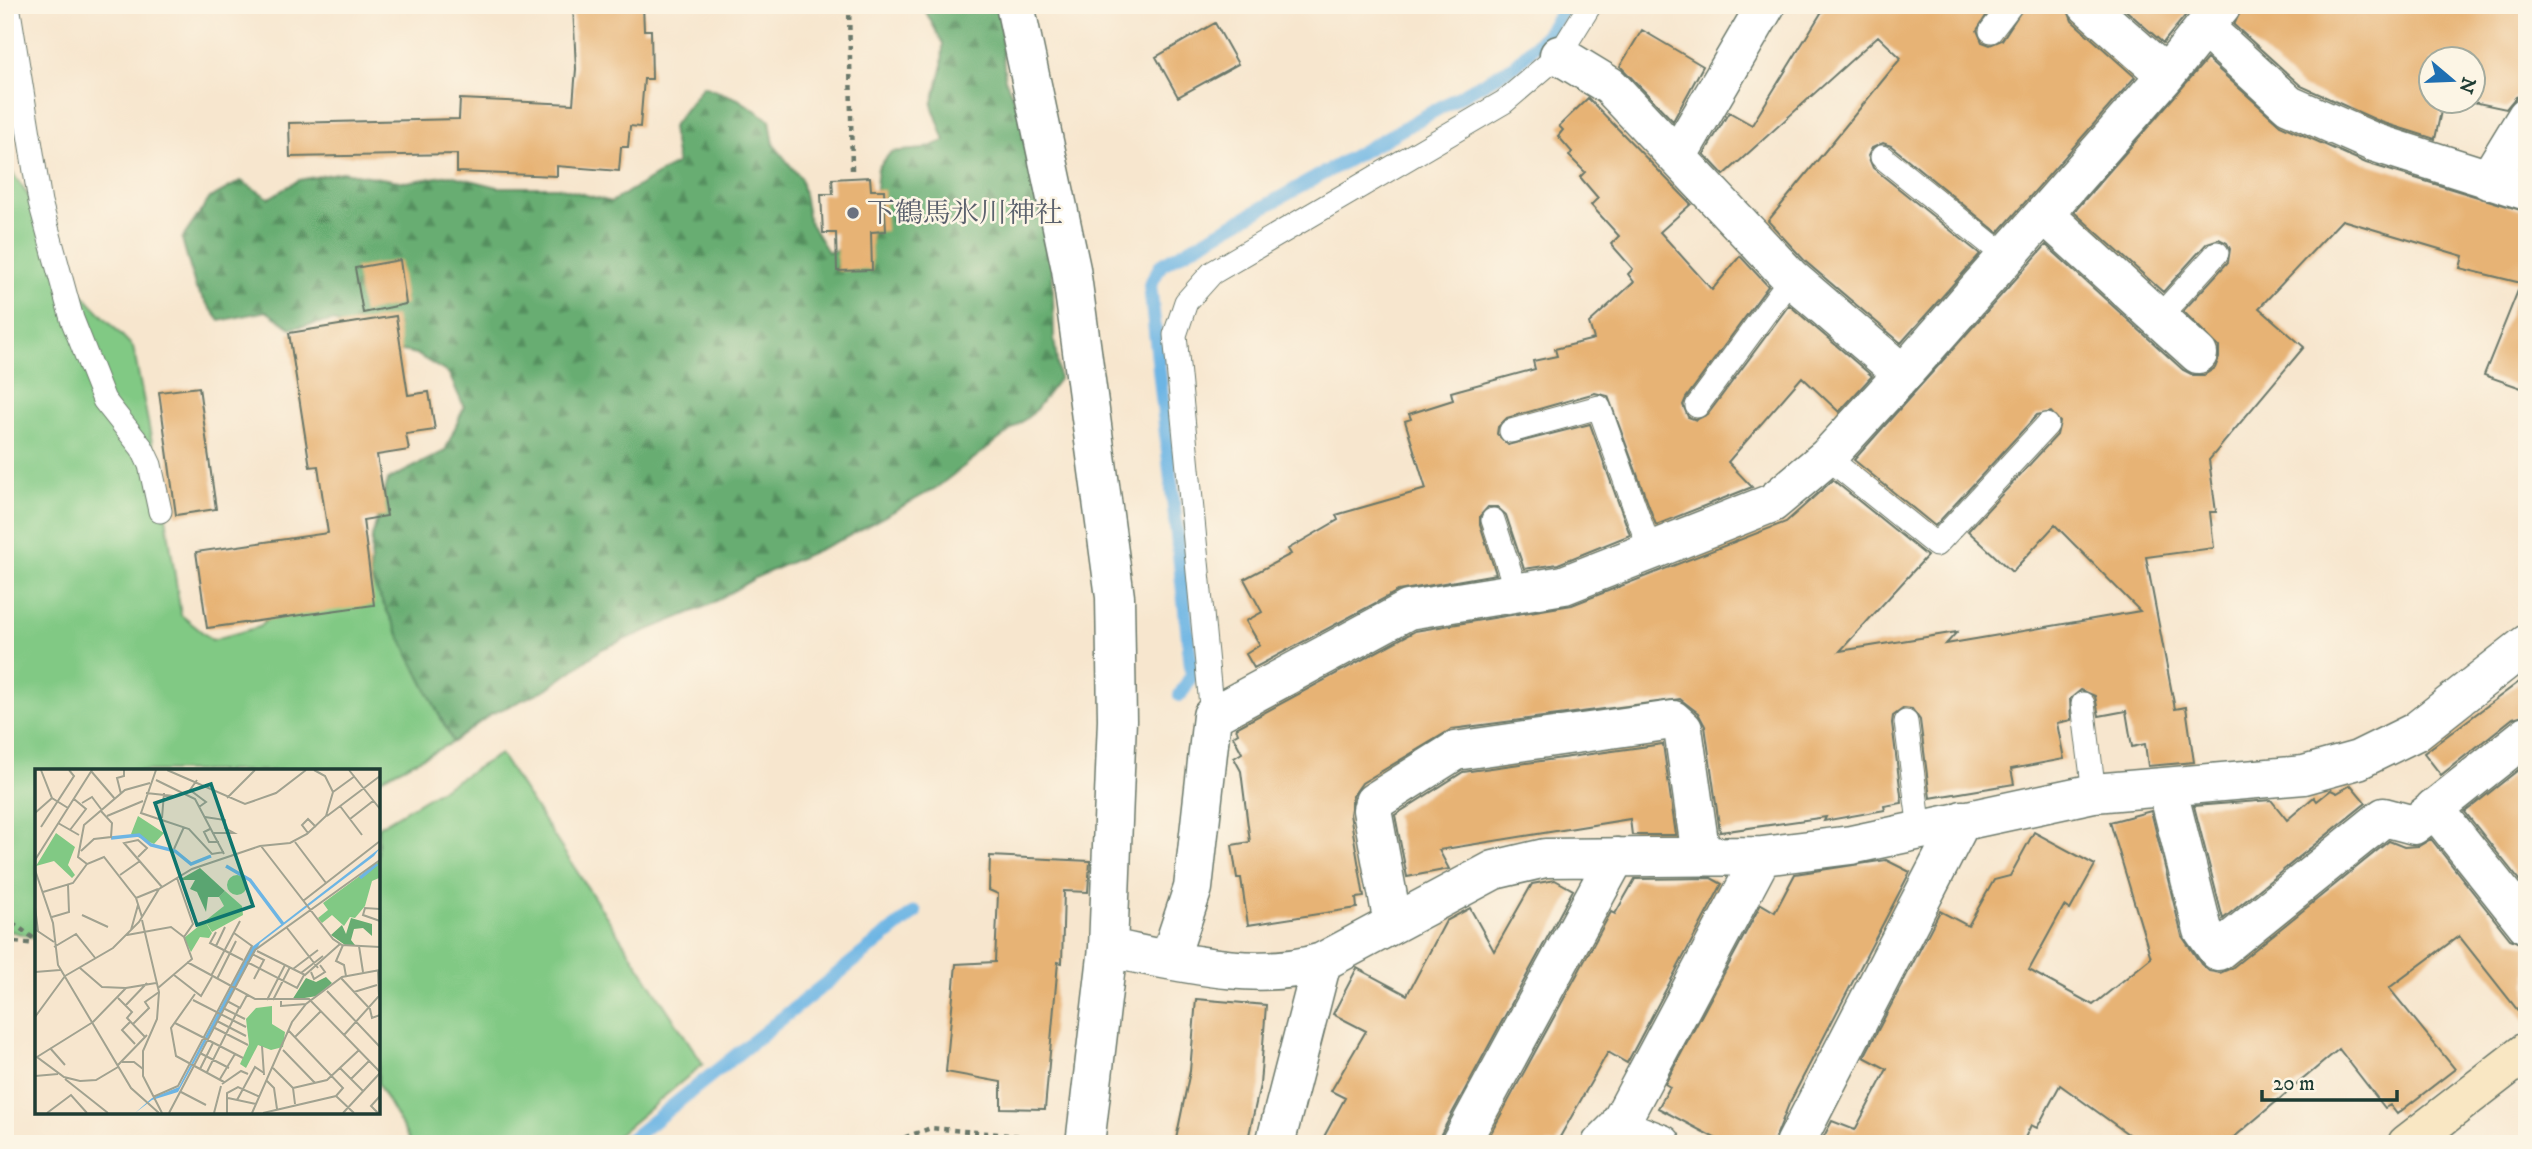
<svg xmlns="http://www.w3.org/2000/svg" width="2532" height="1149" viewBox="0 0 2532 1149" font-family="'IM FELL DW Pica','Noto Serif JP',serif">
  <defs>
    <pattern id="forest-firs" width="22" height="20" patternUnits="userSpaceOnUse" patternTransform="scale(1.75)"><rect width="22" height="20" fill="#68ad72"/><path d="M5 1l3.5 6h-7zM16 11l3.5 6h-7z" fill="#558e5e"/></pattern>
    <pattern id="cemetery-stones" width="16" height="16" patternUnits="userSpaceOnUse" patternTransform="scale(1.75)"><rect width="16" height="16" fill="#81c984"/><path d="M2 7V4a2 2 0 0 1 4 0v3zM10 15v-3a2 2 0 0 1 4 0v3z" fill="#69a46d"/></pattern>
  </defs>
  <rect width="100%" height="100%" fill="#fcf5e5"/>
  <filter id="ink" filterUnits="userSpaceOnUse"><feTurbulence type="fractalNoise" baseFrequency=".0143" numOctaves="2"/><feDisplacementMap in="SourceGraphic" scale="14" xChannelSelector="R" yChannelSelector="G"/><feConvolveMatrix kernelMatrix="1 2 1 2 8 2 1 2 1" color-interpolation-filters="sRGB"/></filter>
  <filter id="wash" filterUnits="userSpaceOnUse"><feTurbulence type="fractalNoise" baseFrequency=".00686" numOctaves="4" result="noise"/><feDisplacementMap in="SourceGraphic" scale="28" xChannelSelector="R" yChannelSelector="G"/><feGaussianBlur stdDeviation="1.57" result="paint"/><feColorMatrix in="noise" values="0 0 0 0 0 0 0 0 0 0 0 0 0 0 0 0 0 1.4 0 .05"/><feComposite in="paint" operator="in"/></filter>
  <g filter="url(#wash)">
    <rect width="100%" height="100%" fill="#f7e6ce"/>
    <path fill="#81c984" stroke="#50835c" stroke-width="2" d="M11,171L46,221L60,271L133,347L163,497L181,615L212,640L259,627L312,577H370L453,742L378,780V771H37V938L5,930V172Z
      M500,754L703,1064L607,1144H412L378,1084V827Z"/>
    <path fill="url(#forest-firs)" stroke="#447553" stroke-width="2" d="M925,5H999L1005,79L1023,119L1028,166L1052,256L1054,337L1059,379L1033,413L936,488L845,538L757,577L709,605L602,649L547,689L491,714L453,742L370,577L372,537L388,480L445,451L464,407L449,374L416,354L380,346L333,321L291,328L266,311L220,321L196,289L182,239L210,198L241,181L269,198L299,180L342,172L406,182L450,175L498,187H558L611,202L677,163L672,127L703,86L738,99L770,120L774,145L801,179L809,221L828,252L854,247L874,207L878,168L891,152L924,149L945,141L932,105L942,69L943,44L925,10Z"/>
    <path fill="url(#cemetery-stones)" stroke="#50835c" stroke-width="2" d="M5,103L13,158L5,160Z"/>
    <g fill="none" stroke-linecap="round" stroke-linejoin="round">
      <path stroke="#6db5e4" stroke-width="14" d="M1180,695L1192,675L1150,285L1161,265L1514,66L1547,34L1566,5
        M625,1144L915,912"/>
    </g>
    <g id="blocks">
      <path fill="#e7b375" d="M573,5H643L644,30H651L652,79H644L640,127L630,126L628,147H621L619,171L557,166V176L457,172V154L290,157L289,123L459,119L460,99L573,104L576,69Z
        M1826,5H1993L1977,30L1982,42L1990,45L2002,40L2025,5H2066L2072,21L2135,77L1998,233L1891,146L1883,143L1872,148L1868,156L1873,168L1980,254L1901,343L1806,262L1768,221L1901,58L1878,36L1724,175L1704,154L1729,112L1752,125Z
        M2120,5H2194L2163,43Z
        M2243,5H2527V94L2516,97L2506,109L2473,102V60H2431V102H2443L2435,139L2381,122L2301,86L2234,25Z
        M1215,23L1238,64L1178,97L1156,57Z
        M1642,30L1703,66L1673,121L1620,66Z
        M2207,59L2280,125L2366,163L2527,212V390L2484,375L2521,283L2460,268L2463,256L2342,220L2259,308L2304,347L2209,460L2216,512H2210L2214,548L2146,557L2175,709L2186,707L2194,762L2148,766L2145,744L2132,747L2126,711L2099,716L2095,696L2081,690L2070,699L2071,720L2057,723L2064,759L2011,769L2014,784L1930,798L1920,720L1912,709L1904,708L1893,716L1892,723L1902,803L1884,806L1885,810L1824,821L1826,817L1720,832L1705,726L1698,713L1680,699L1452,729L1362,783L1353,796L1350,814L1364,897L1356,898L1357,908L1248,925L1241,878H1237L1232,845L1250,842L1241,771L1234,758L1242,753L1233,736L1238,733L1236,728L1415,631L1572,605L1786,522L1833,480L1927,556L1840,651L1957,632L1946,644L2140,611L2055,525L2012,572L1968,531L2057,435L2060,422L2051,412L2037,415L1935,526L1854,460L2046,245L2183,370L2193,375H2204L2215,368L2219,358V347L2183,311L2228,262L2230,249L2227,243L2219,239L2207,243L2163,292L2074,212Z
        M1588,98L1691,204L1660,232L1712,290L1740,256L1768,286L1686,398L1683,405L1688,417L1696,420L1708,414L1789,305L1872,376L1839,412L1802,377L1728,462L1752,487L1656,525L1608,396L1595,393L1507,418L1498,427L1497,434L1508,445L1590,424L1630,535L1558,564L1524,569L1506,515L1497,507H1488L1480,516V524L1496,574L1398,591L1254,668L1246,654L1260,645L1246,621L1262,612L1244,579L1291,554L1288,549L1338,520L1336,515L1426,489L1405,421L1411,419L1409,414L1453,400L1451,392L1535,369L1533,361L1557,356L1555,349L1594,339L1589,323L1634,282L1628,274L1633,269L1611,244L1619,236L1591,205L1598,198L1580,177L1585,172L1569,156L1572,152L1558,136L1563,130L1559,126Z
        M870,177L871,190H884L886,231L871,232L872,270L837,271L836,233H823L821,194H833L832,179Z
        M400,260L406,304L363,313L355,268Z
        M396,316L408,395L429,392L435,430L406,434L409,450L377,455L387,516L363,520L374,605L207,628L196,552L328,533L318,466L310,467L289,333Z
        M199,387L216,509L176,515L159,392Z
        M2527,676V714L2513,718L2441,775L2424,753Z
        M1663,744L1676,835H1632L1630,819L1439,850L1449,869L1407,877L1395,815L1463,772Z
        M2527,763V890L2465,812Z
        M2351,785L2366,803L2223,919L2194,806L2271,800L2287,820L2314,797L2317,801L2331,790L2337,793Z
        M2151,811L2182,936L2201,964L2209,971L2220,973L2232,968L2389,841L2404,847L2419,846L2431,839L2510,939L2527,946V1022L2459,936L2389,988L2455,1069L2397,1114L2390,1105L2385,1108L2339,1049L2226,1144H2142L2060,1085L2037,1128L2031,1125L2022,1144H1820L1832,1121L1855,1130L1887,1069L1864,1057L1940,911L1968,926L1994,880L2010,876L2034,832L2095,865L2070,910L2064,906L2029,970L2093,1005L2151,958L2110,822Z
        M990,856L1090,861L1088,892L1064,891L1062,963L1058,962L1045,1109L1001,1108V1082L946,1072L956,964L995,962L998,894L989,890Z
        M1886,860L1910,872L1789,1104L1773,1144H1726L1658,1108L1670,1087L1665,1084L1761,904L1775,912L1795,874Z
        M1711,878L1722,884L1627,1063L1608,1052L1556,1144H1485L1611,912L1615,914L1635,879Z
        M1555,880L1573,890L1441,1134L1438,1144H1320L1345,1098L1331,1091L1366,1031L1333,1014L1357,968L1407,995L1446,921L1470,908L1494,951L1532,884Z
        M1196,999L1266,1005L1260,1085L1247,1144H1175L1190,1071Z"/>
    </g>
  </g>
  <g filter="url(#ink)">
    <use href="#blocks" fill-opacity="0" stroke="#6b786a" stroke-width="2"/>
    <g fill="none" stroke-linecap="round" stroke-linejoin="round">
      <defs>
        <path id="lane" d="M8,5L40,202L72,319L104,400L142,448L150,465L160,511
          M1991,31L2011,5
          M1882,157L2005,256
          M2158,318L2217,253
          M1697,406L1791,278
          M1511,431L1599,407L1650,550
          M1827,457L1936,545L2047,425
          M1493,520L1517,593
          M2083,704L2094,793
          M1212,716L1175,335L1186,302L1212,273L1504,102L1559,55L1590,5
          M1906,722L1920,830"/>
        <path id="street" d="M1015,5L1071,269L1115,597L1117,720L1108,948L1085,1144
          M2087,5L2166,75
          M2205,28L2289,105L2373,142L2527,191
          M1559,55L1610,86L1791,278L1903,374
          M1677,157L1766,5
          M2488,180L2527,116
          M2045,215L2198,354
          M2167,787L2203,930L2218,951L2384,817L2414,825L2527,735
          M2434,808L2527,925
          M1393,924L1372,810L1374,802L1455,751L1673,720L1683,729L1701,856
          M1108,948C1175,961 1256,983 1322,962L1494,870L1545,858L1762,856L1851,845L2094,793L2304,775L2358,760L2415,732L2527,644
          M1169,960L1193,888L1212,716L1408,610L1564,585L1772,503L1827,457L1903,374L2166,75L2222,5
          M1618,1127L1762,856
          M1275,1144L1322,962
          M1460,1144L1616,857
          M1601,1144L1618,1127L1662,1144
          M1795,1144L1962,820"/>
        <path id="secondary" d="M2407,1144L2527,1051"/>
      </defs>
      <use href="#lane" stroke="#6b786a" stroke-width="25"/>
      <use href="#street" stroke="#6b786a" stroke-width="41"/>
      <use href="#secondary" stroke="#6b786a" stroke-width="41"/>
      <path stroke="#6b786a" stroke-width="4.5" stroke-dasharray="5 5" stroke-linecap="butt" d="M849,5L852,170
        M5,917L37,941
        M5,941L37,944
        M886,1144L931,1128L1043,1138"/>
      <use href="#lane" stroke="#fff" stroke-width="23"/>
      <use href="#street" stroke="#fff" stroke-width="38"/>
      <use href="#secondary" stroke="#f9e7c3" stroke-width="38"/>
    </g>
  </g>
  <circle fill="#6b7280" stroke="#fcf5e5" stroke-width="2.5" cx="853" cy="213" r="7"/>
  <g text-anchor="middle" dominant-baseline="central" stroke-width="5" stroke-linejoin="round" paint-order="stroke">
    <g font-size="28" fill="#5b616d" stroke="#fcf5e5" text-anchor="start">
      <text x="867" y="213">下鶴馬氷川神社</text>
    </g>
  </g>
  <g transform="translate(35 769)">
    <rect width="345" height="345" fill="#f7e6ce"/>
    <path d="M103,47L129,64L119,75L96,65ZM21,64L40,78L33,96L40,106L37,109L19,92L1,97ZM345,92L344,109L337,112L330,137L320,149L315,148L309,157L297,146L287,154L283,149L293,141L288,134ZM192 116a10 10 0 1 1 20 0a10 10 0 1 1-20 0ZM190,122L207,137L208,146L177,163L170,152L189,137L184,128ZM237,237V255L250,263L248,278L236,281L223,276L211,299L205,295L214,275L211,250L221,239Z" fill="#81c984"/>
    <path d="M165,99L190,122L184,128H173L171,143L162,123L155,120L160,111H144ZM316,149L337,155V167L328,159L319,160L316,171L320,176H310L296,166L307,156L311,165ZM291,208L297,214L282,227L257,231L271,209L281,213Z" fill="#68ad72"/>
    <path d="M170,152L177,164L174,169L165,168L156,183L149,169Z" fill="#81c984"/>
    <path d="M345,79L339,87L225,174L143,323L117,331L100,344L117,329L144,318L217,178Z" fill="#6db5e4"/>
    <path fill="none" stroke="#6db5e4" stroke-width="3.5" d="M76,69L104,66L116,76L140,82L156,95L176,87M191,97L215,111L248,155M325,109L342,95"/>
    <path fill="none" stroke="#a1a290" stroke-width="2" d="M6,1L17,29L33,39M121,1L106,44L154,60L177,85L189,83M132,1L210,35L241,24L271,1M314,1L345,40M56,2L80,30M121,11L160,30L189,85M162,11L155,21L171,33L164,38M298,23L320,7M111,24L139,27M86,25L82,9L89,7V1M192,29L220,1M47,34L57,28L66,40M305,37L327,66M0,44L17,29M72,47L108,32M292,47L345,7M170,48L190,51V59L199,64H177M127,49L129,24M315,50L338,32M23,54L44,66M6,58L39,7L34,1M175,60L169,63L174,73H184M35,61L51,40L39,30M273,64L267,56L273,50L281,58M260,73L291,114M226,77L298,170L307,176L345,178M139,80L149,58M46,82L59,70L76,68L77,54L65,41M103,88L112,79L103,71L89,74L127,118M0,91L57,1M52,95L43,88L49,56L90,21L115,14M0,101L18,154L23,196L96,319L124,344M85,106L105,92M142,109L158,155L149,168M8,123L38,114L52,95L69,88L101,129L107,148M101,129L123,120M268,132L345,72M0,138L3,162M345,140L330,139L328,146L345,152M47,146L73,158M17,148L34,143L33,116M107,151L124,223L122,250L108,282V307L127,344M252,159L283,199M1,161L19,173M96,161L103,136M181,163L175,174L208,191M92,166L136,158L149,168L157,190L123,219M308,176L301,192L309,196L311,207M181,177L190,158M324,177L328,203M19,178L41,165L61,190M222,182L270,206L305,175M217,185L229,191L219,210M152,193L220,230H274L345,303M212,193L262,219L269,206M45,199L67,218L91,219M258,200L283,181M0,203L25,201M276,203L279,210L290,203L285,196M266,204L288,187M139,206L166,227L177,208M30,207L78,179L104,153L124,120L157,100L225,77L255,74L272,65L291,47L298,23L290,7L279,1M176,207L205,152M306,209L335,240L337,249L345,246M182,210L201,172M292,222L345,278M319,223L342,216M160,225L136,259L141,287L189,313M83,229L97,243L92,249L110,268M158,231L211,258M232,231L250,196M238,231L255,198M192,232L205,239L212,226M246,232V237L271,235M90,237L112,214M188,239L210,250M0,248L30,207M182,252L211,267M58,253L2,288L29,308L45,312L61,311L83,298M58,253L91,219L121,214M95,253L87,261L100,275M140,254L208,289M98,255L114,239L110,233L124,223M178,258L213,276M309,266L344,227L343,202M260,268L286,242M227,277L229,306M15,279L30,296M248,281L280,314M165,284L194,299M87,293H99L108,300M82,297L112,266M238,299L258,319L260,335M305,299L328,322M165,300L178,274M172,303L204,239M0,307L23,305M30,310L73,344M185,310L200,285M316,310L334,292M231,311L239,319L242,340M187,315L206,302L213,305M258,319L292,311L324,281M146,323L171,336M301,327L319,344M118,328L143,317L217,177L199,164M193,329L221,335M202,331L220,298L229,304M12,344L36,326L52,344M134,344L220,181L345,91M179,344L186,317M192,344V324L203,318L225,328M217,344L257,253L271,235L307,208L345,201M228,344L301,327L308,319L254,262M308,344L345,304M343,344L336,337L345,327"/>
    <path fill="#0f766e" fill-opacity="0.15" stroke="#0f766e" stroke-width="3.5" d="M176,15L218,137L162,156L120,34Z"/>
    <rect width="345" height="345" fill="none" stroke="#1f3d34" stroke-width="3.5"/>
  </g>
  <rect width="2532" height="1149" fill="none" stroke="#fcf5e5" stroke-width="28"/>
  <g transform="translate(2452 80) rotate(109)"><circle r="33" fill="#fcf5e5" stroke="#a4ab9e" stroke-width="2"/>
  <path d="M0-5L12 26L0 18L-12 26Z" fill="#1f6fb2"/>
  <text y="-10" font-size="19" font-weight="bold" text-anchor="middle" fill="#1f3d34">N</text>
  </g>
  <path d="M2262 1090v10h135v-10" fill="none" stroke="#1f3d34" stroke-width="3.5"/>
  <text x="2273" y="1090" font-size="21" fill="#1f3d34" stroke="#fcf5e5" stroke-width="5" paint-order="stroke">20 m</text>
</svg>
